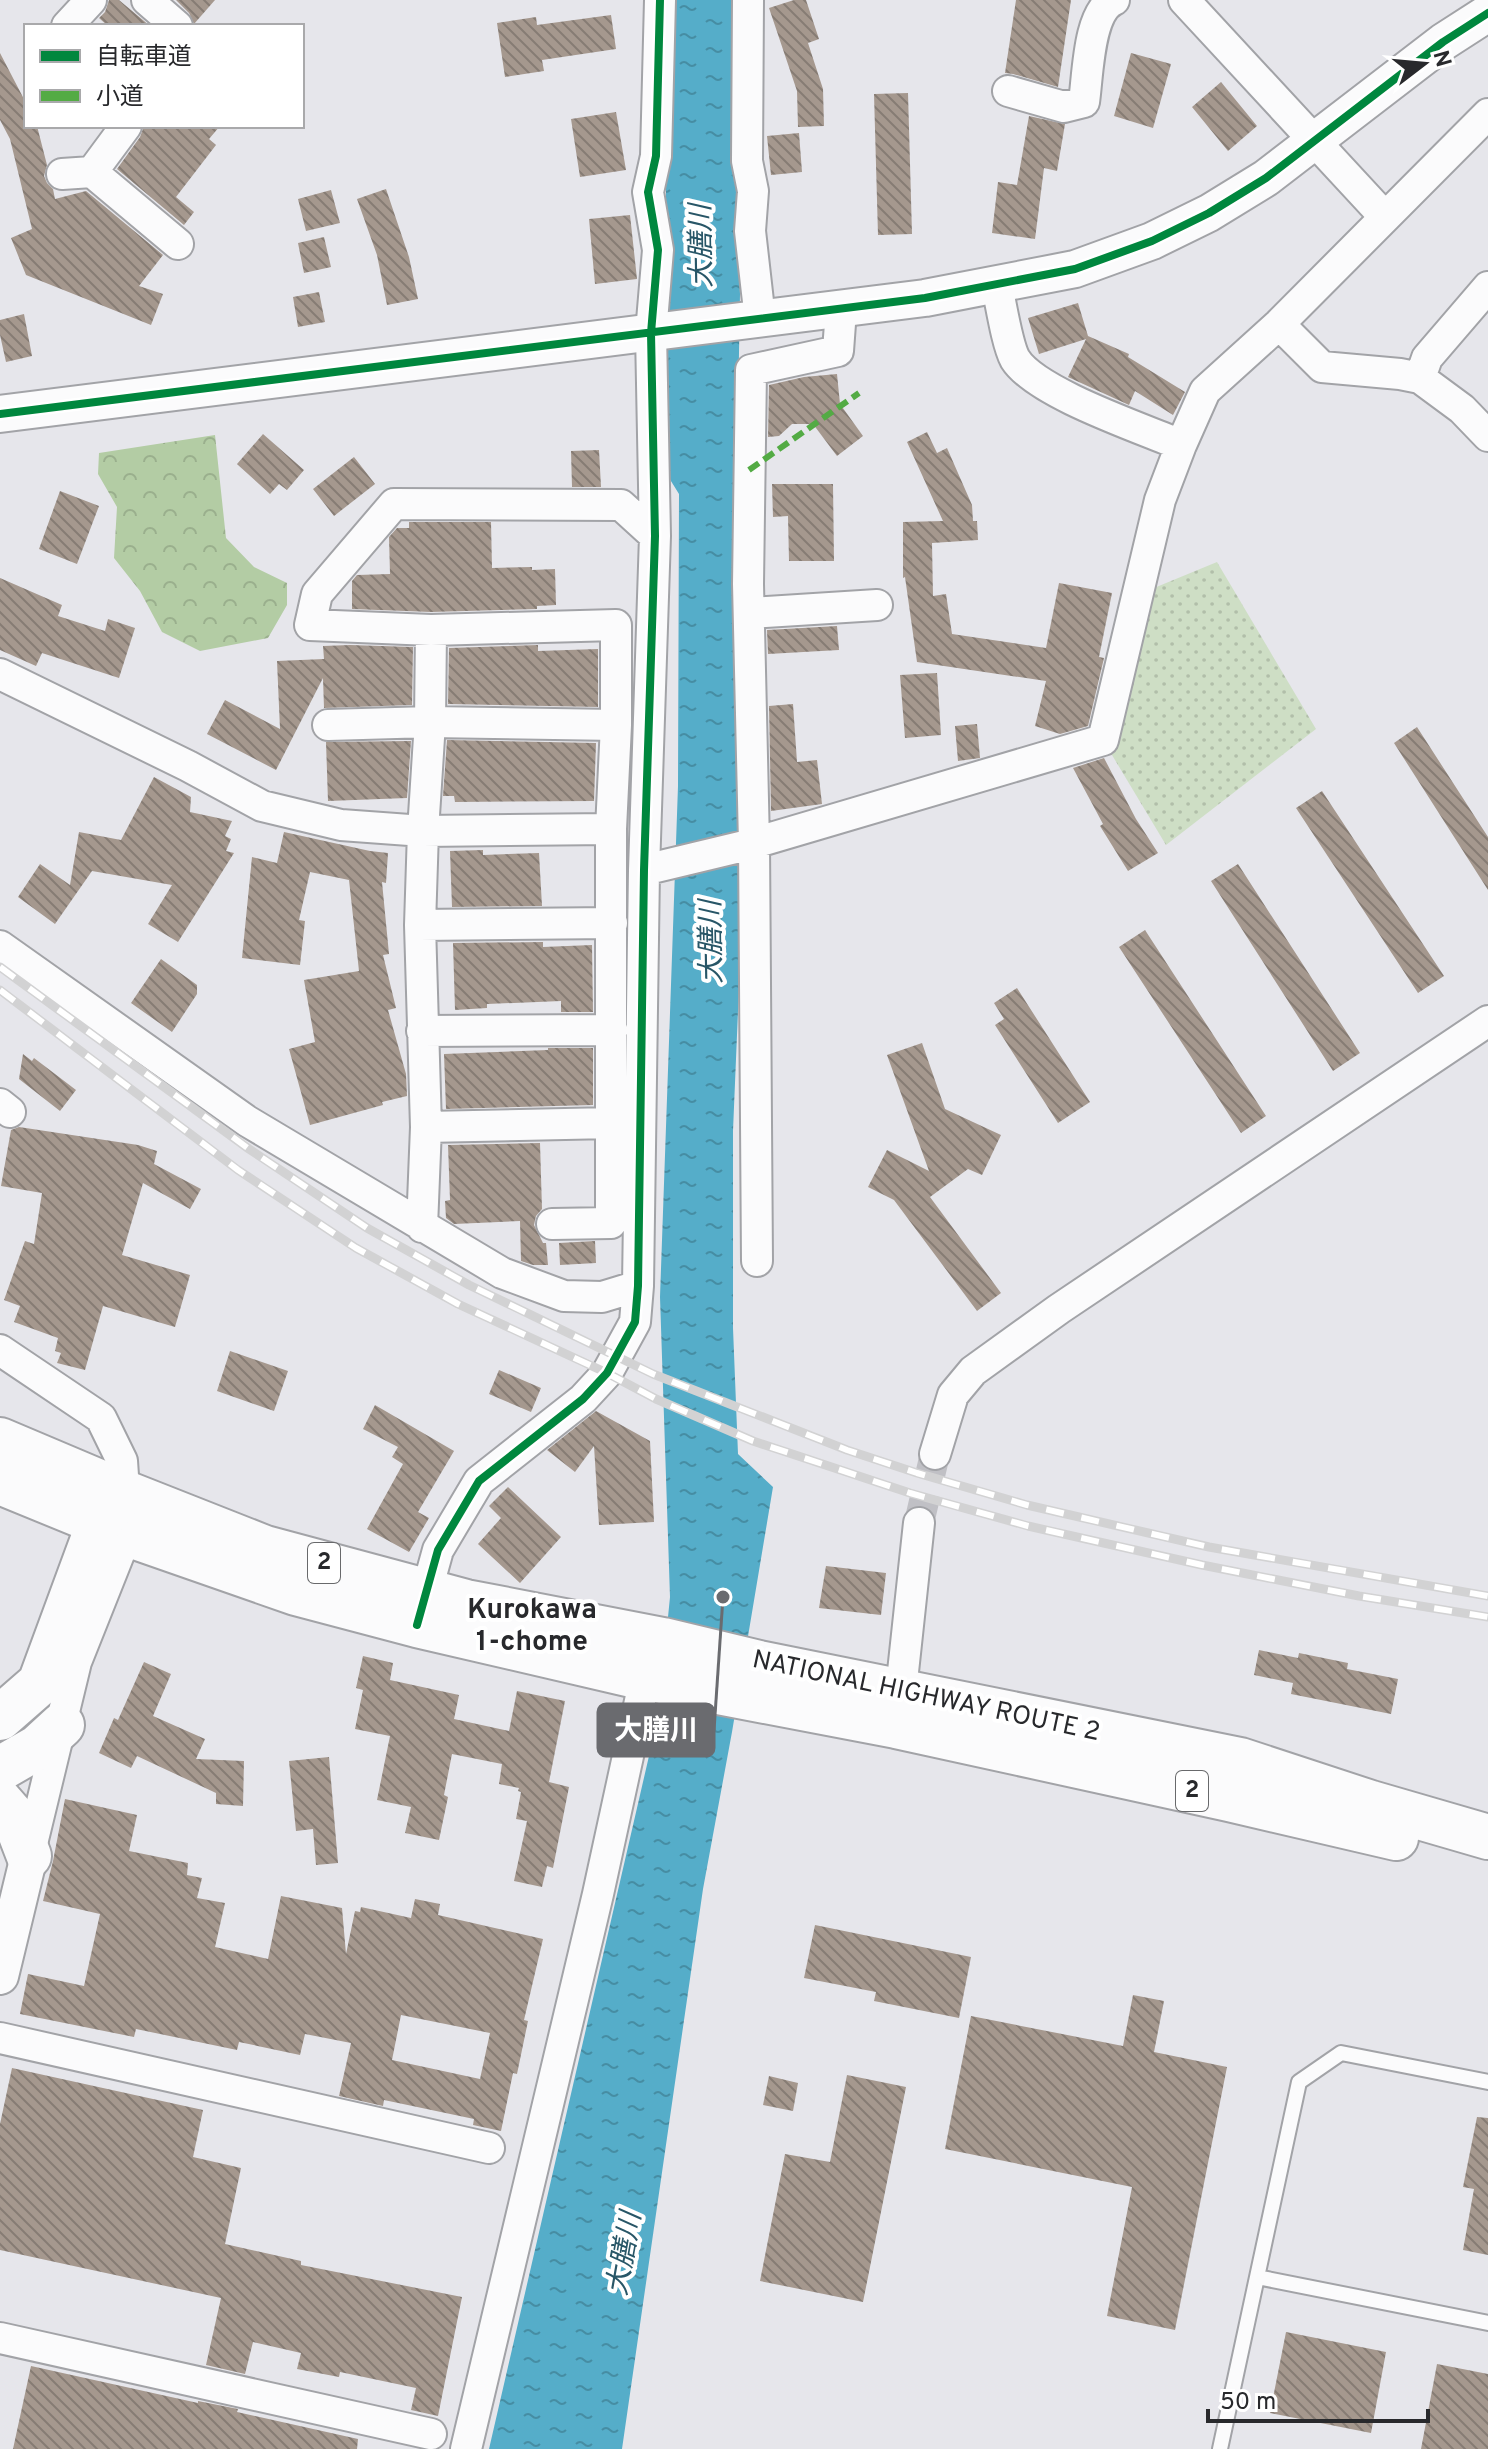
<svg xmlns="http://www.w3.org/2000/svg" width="1488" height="2449" viewBox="0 0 1488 2449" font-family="Overpass,'Noto Sans JP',sans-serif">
  <defs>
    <pattern id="grass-dots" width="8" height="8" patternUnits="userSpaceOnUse" patternTransform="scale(2)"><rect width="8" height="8" fill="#cedec5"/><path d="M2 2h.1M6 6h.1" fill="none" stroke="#b1bea9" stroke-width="1.8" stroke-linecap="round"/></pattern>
    <pattern id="forest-crowns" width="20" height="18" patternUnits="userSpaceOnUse" patternTransform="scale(2)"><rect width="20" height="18" fill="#b3cca4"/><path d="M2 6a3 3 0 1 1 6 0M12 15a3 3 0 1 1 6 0" fill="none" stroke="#9aaf8d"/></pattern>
    <pattern id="water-ripples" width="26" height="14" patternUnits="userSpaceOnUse" patternTransform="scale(2)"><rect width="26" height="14" fill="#55adc9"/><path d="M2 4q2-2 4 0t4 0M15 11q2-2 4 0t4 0" fill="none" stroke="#468da3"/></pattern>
    <pattern id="building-back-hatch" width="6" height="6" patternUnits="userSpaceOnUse" patternTransform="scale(2)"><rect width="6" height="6" fill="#a5988e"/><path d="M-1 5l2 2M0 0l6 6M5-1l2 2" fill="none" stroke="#867c74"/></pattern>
  </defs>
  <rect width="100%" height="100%" fill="#e6e6eb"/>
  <path fill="url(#grass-dots)" d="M1217,562L1316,729L1166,845L1103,740L1137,595Z"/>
  <path fill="url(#forest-crowns)" d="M215,435L226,538L254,567L287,583V605L268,638L200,651L162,632L140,591L114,558L117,507L98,474L99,453Z"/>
  <path fill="url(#water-ripples)" d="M666,0H731L740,294L734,648L740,963L733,1131V1328L738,1454L773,1487L732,1732L703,1889L622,2449H489L658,1717L670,1597L660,1297L678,786L679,494L666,473Z"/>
  <path fill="url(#building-back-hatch)" fill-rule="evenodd" d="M109,0H119L150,26H108L99,18L105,12Z
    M176,0H215L194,24L189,13Z
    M794,0H806L819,39L808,43L823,89L824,126L798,127L797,91L769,8Z
    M1016,0H1071L1058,87L1013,74L1005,73Z
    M611,15L616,49L542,60L544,71L505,77L497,23L536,17L537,25Z
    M0,53L26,103V126H37L47,165L44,176L47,183L53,189L55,199L86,191L163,255L139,286L163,294L151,325L26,275L11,238L32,229L10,139L0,120Z
    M1131,53L1171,64L1153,128L1114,116Z
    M1221,82L1257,126L1228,151L1192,107Z
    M908,93L912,234L878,235L874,94Z
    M616,112L626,170L580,177L571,119Z
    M1029,116L1065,124L1057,171L1044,168L1035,239L992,233L998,182L1017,185Z
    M144,126H220L209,139L216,145L176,197L194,212L184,225L117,169L140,137Z
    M799,133L802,172L771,175L767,136Z
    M386,189L409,257L418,299L387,305L377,255L357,199Z
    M331,190L340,223L306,231L298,199Z
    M630,215L637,279L595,284L589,219Z
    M324,237L331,267L304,273L298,243Z
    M319,292L325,322L298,327L293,297Z
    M1078,303L1088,336L1129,354L1128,357L1185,392L1173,415L1135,391L1129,405L1068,377L1086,339L1039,354L1028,318Z
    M24,314L32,356L6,362L0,335V320Z
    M837,374L840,404L863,436L837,456L813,424H792L779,436L768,437L769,385L804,377Z
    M927,432L937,453L947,448L972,505L973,521H977L978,540L932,543L933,596L946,594L952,634L1046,648L1059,583L1112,593L1099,657L1104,658L1088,726L1060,734L1035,726L1046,681L917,662L905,577L903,578V522L943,521L907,442Z
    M263,434L304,470L287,490L279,484L270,494L237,464Z
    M599,450L601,487H572L571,451Z
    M354,457L375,484L334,516L313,489Z
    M772,484H833L834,561H789L788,516L773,517Z
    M60,491L99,506L77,564L39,549Z
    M409,522H491L492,568L532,567V570L555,569L556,605L537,606V609L431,612L352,609V581L357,575L390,574L389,537L397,528H409Z
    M0,578L62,605L58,616L105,631L108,619L135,628L119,678L42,653L36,666L0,650Z
    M837,626L839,650L768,654L767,630Z
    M350,645L413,647L412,705L324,708L323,678L276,770L207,734L225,700L280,729L277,661L324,659L323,646Z
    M538,645V651L598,649V707L448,704L449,648Z
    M937,673L941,735L905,738L900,675Z
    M793,704L797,762L817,760L822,804L771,811L769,706Z
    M977,724L980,758L958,761L955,726Z
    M1417,727L1488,837V890L1394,743Z
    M447,740L596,743L594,801L455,802L454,796H443Z
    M411,741L407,798L328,801L326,742Z
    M1104,758L1136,819L1158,853L1128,871L1100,826L1103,824L1073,768Z
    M154,777L191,797L190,812L232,821L225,836L231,839L226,851L234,853L178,942L148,924L172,885L92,871L55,924L18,897L40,864L70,885L79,832L121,840Z
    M1322,791L1444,976L1418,993L1296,808Z
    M284,832L370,851L388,853L386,883L382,882L389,954L383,955L396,1008L388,1010L406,1074L407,1096L382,1102L383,1105L310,1125L289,1049L315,1042L304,980L359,971L349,880L310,872L299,920L305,921L300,965L242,958L252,857L277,863Z
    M483,850V855L539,853L542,906L452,907L450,851Z
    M1238,864L1360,1053L1333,1071L1211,881Z
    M1145,930L1266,1116L1241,1133L1119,947Z
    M543,942V947L592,945L593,1012H561V1001L487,1004V1008L455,1010L453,943Z
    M161,959L197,985V994L172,1032L131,1003Z
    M1017,988L1090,1102L1058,1123L995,1025L1004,1019L994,1003Z
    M922,1043L945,1109L1001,1135L982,1175L968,1169L930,1197L1001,1293L977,1311L894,1200L868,1187L887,1150L929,1171L887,1055Z
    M548,1048H593V1105L446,1109L444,1054L548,1050Z
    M23,1054L32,1061L34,1058L76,1090L60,1111L19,1079Z
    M19,1127L138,1145L157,1151L154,1164L201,1189L190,1209L143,1183L122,1255L190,1275L175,1327L103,1306L85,1370L57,1363L61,1353L55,1351L58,1338L14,1322L20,1306L4,1300L25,1241L34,1244L42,1193L1,1186L11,1130Z
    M540,1143L542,1209L536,1216L534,1225L543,1243H546L548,1265H533L521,1261L520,1221L454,1224L446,1218L445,1201L450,1200L448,1145Z
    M595,1241L596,1263L560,1265L559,1243Z
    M230,1351L288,1371L274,1411L217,1391Z
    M499,1370L541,1388L531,1412L489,1394Z
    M375,1405L454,1451L418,1512L429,1518L409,1552L367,1529L403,1464L392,1457L398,1447L363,1429Z
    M596,1411L650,1441L654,1522L599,1525L594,1446L575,1472L547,1450Z
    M508,1487L561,1537L520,1583L478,1544L501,1518L489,1506Z
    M826,1566L886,1573L881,1615L819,1608Z
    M1259,1650L1298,1658L1299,1653L1348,1663L1347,1669L1398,1679L1391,1714L1291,1694L1293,1683L1254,1675Z
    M363,1656L393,1663L390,1680L459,1695L454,1719L509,1731L517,1691L565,1701L549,1782L569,1787L553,1868L547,1866L542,1887L514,1881L527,1821L516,1819L521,1792L518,1791L519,1788L499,1784L502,1764L452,1754L444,1795L448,1797L439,1840L405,1833L411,1807L377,1800L390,1736L355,1729L363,1690L356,1688Z
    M144,1662L171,1674L153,1716L205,1739L196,1759L244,1761L243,1806L216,1804V1793L137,1756L131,1768L99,1753L114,1718L118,1720Z
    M329,1757L338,1863L316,1865L313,1829L296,1831L289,1761Z
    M65,1799L137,1815L129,1851L188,1863L187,1875L202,1878L197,1898L225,1903L215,1947L268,1959L281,1896L342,1908L346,1954L355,1911L360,1912L361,1907L411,1918L415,1899L440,1904L438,1915L543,1939L524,2020L528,2021L517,2074L513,2073L501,2131L473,2125L474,2119L384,2100L383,2106L339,2096L351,2043L305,2034L300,2055L239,2042L237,2050L136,2029L134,2037L20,2014L28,1974L84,1986L100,1914L43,1901L53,1861ZM401,2015L490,2033L480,2079L392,2060Z
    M815,1925L971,1957L959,2018L874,2001L876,1992L804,1978Z
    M1133,1995L1164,2001L1154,2052L1227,2067L1175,2330L1107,2316L1132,2187L945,2149L971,2016L1123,2046Z
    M12,2068L203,2110L193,2157L241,2168L225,2244L301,2261V2265L462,2297L438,2416L411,2410L416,2388L340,2372L339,2377L297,2369L301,2353L253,2342L245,2374L206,2365L221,2298L0,2250V2124Z
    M847,2075L906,2087L863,2302L760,2281L785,2154L830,2162Z
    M769,2076L798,2083L793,2111L763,2105Z
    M1477,2117L1488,2118V2255L1463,2250L1474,2189L1463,2187Z
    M1286,2332L1386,2352L1371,2433L1270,2413Z
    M1437,2364L1488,2374V2449H1421Z
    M31,2366L198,2403V2401L238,2409L237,2412L358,2439L357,2449H13Z"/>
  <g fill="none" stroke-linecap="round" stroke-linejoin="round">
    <path stroke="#c0c0c5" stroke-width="30" stroke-dasharray="30 15" stroke-linecap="butt" d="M919,1523L935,1454"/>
    <defs>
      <path id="service" d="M1257,2277L1488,2323
        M1220,2449L1299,2082L1341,2053L1488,2082"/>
      <path id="minor" d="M147,0L177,26
        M748,0L747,161L753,191L750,231L760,319
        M1184,0L1384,216
        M67,26L91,0
        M1008,91L1064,107L1084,102C1088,75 1088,12 1114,0
        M92,172L178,244
        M62,174L92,172L126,126
        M997,286C1001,304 1007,344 1015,359C1036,393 1141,428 1181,445
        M1279,324L1322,367L1400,374L1420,378L1462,409L1488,436
        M1420,378L1427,358L1488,287
        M749,613L877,605
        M0,674L188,766L262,806L341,825L423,831L611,829
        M328,725L430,722L616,725
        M644,870L744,846L1103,740L1160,500L1181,445L1205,391L1279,324L1488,114
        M420,925L612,923
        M0,946L247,1121L502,1273L564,1296L602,1297L638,1286
        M422,1031L612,1030
        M0,1104L10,1112
        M426,1127L611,1123
        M552,1224L611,1223V829L616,725V625L431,630L310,625L317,594L394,504L621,505L655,536
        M422,1227L426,1127L420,925L423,831L430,722L431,630
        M757,1261L754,843L748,584L751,370L838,351L841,310
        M0,1350L101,1418L122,1461L127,1534L76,1662L29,1856
        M935,1454L953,1395L973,1371L1059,1309L1488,1021
        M422,1608L438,1550L479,1481L583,1399L607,1373L635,1322L638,1286L644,870L655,536L651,333L658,250L648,192L656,156L660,0
        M899,1709L919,1523
        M0,2038L489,2148
        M0,2338L431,2434
        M466,2449L598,1894L645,1678"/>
      <path id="tertiary" d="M0,414L925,298L1075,269L1152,241L1209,213L1266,178L1443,42L1488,13
        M0,1976L29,1856"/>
      <path id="trunk" d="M0,1440L123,1492L265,1548L466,1602L663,1640L759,1663L1240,1760L1371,1803L1488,1837
        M0,1482L127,1534L296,1593L417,1625L645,1678L896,1726L1229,1799L1396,1838"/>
      <path id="motorway" d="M0,1718L40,1683L99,1523L123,1492
        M0,1769L38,1747L62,1725
        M0,1801L14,1817L29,1856"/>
    </defs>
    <use href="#service" stroke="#a2a3a7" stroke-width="18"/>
    <use href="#minor" stroke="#a2a3a7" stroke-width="34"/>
    <use href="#tertiary" stroke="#a2a3a7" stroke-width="40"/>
    <use href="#trunk" stroke="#a2a3a7" stroke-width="48"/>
    <use href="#motorway" stroke="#a2a3a7" stroke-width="48"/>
    <use href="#service" stroke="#fbfbfc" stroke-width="14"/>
    <use href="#minor" stroke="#fbfbfc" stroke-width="30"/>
    <use href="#tertiary" stroke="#fbfbfc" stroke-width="36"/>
    <use href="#trunk" stroke="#fbfbfc" stroke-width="44"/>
    <use href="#motorway" stroke="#fbfbfc" stroke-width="44"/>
    <defs>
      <path id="rail" d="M0,967L249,1149L367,1228L469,1285L653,1374L847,1450L917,1473L1027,1505L1209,1547L1488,1596
        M0,990L238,1170L356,1248L458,1304L607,1373L656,1399L753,1441L910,1493L1028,1526L1202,1565L1359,1596L1488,1617"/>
    </defs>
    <use href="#rail" stroke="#d2d2d3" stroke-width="9"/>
    <use href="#rail" stroke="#fff" stroke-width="6" stroke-dasharray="18" stroke-linecap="butt"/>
    <path stroke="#53ab44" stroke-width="6" stroke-dasharray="12 6" stroke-linecap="butt" d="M749,470L859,393"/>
    <defs>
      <path id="cycleway" d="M0,414L925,298L1075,269L1152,241L1209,213L1266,178L1443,42L1488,13
        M417,1625L438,1550L479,1481L583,1399L607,1373L635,1322L638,1286L644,870L655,536L651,333L658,250L648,192L656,156L660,0"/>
    </defs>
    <use href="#cycleway" stroke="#fff" stroke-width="13"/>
    <use href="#cycleway" stroke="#00873e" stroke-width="8"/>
  </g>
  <g text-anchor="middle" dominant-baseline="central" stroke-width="8" stroke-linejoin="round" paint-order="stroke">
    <g fill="#fff" stroke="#68696b" stroke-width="2">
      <rect x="308" y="1543" width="32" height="40" rx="6"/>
      <rect x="1176" y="1771" width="32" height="40" rx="6"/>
    </g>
    <g font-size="24" font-weight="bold" fill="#28292c">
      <text x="324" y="1563">2</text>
      <text x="1192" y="1791">2</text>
    </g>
    <g font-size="26" fill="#28292c" stroke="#fff">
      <text transform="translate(926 1697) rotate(12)">NATIONAL HIGHWAY ROUTE 2</text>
    </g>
    <g font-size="28" font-style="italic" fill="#285667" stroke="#fff">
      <text transform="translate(703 246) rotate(-91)">大膳川</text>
      <text transform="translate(713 942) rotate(-91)">大膳川</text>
      <text transform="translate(626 2254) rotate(-80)">大膳川</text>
    </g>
    <g font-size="28" font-weight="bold" fill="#28292c" stroke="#fff">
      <text x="532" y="1611">Kurokawa<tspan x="532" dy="32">1-chome</tspan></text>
    </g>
  </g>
  <path fill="none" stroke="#6a6b6f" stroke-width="3" d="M723 1597L714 1730"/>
  <circle fill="#6a6b6f" stroke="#fff" stroke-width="3" cx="723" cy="1597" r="8"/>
  <rect fill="#6a6b6f" stroke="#6a6b6f" stroke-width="3" x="598" y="1704" width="116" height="52" rx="8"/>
  <g font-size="28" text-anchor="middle" font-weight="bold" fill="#fff">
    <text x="656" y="1739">大膳川</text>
  </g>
  <rect x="24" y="24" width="280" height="104" fill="#ffffff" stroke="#a9a9ab" stroke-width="2"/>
  <rect x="40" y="50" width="40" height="12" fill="#00873e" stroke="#a9a9ab" stroke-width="2"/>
  <text x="96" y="64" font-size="24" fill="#28292c">自転車道</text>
  <rect x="40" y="90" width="40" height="12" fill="#53ab44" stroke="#a9a9ab" stroke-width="2"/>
  <text x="96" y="104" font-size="24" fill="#28292c">小道</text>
  <g transform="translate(1424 64) rotate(74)" stroke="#ffffff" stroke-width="6" paint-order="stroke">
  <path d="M0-6L14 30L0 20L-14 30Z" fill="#28292c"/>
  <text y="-12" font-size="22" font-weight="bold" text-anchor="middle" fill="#28292c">N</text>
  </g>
  <path d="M1208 2409v12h220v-12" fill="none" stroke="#28292c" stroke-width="4"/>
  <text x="1220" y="2409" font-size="24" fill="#28292c" stroke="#ffffff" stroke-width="6" paint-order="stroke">50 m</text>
</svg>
